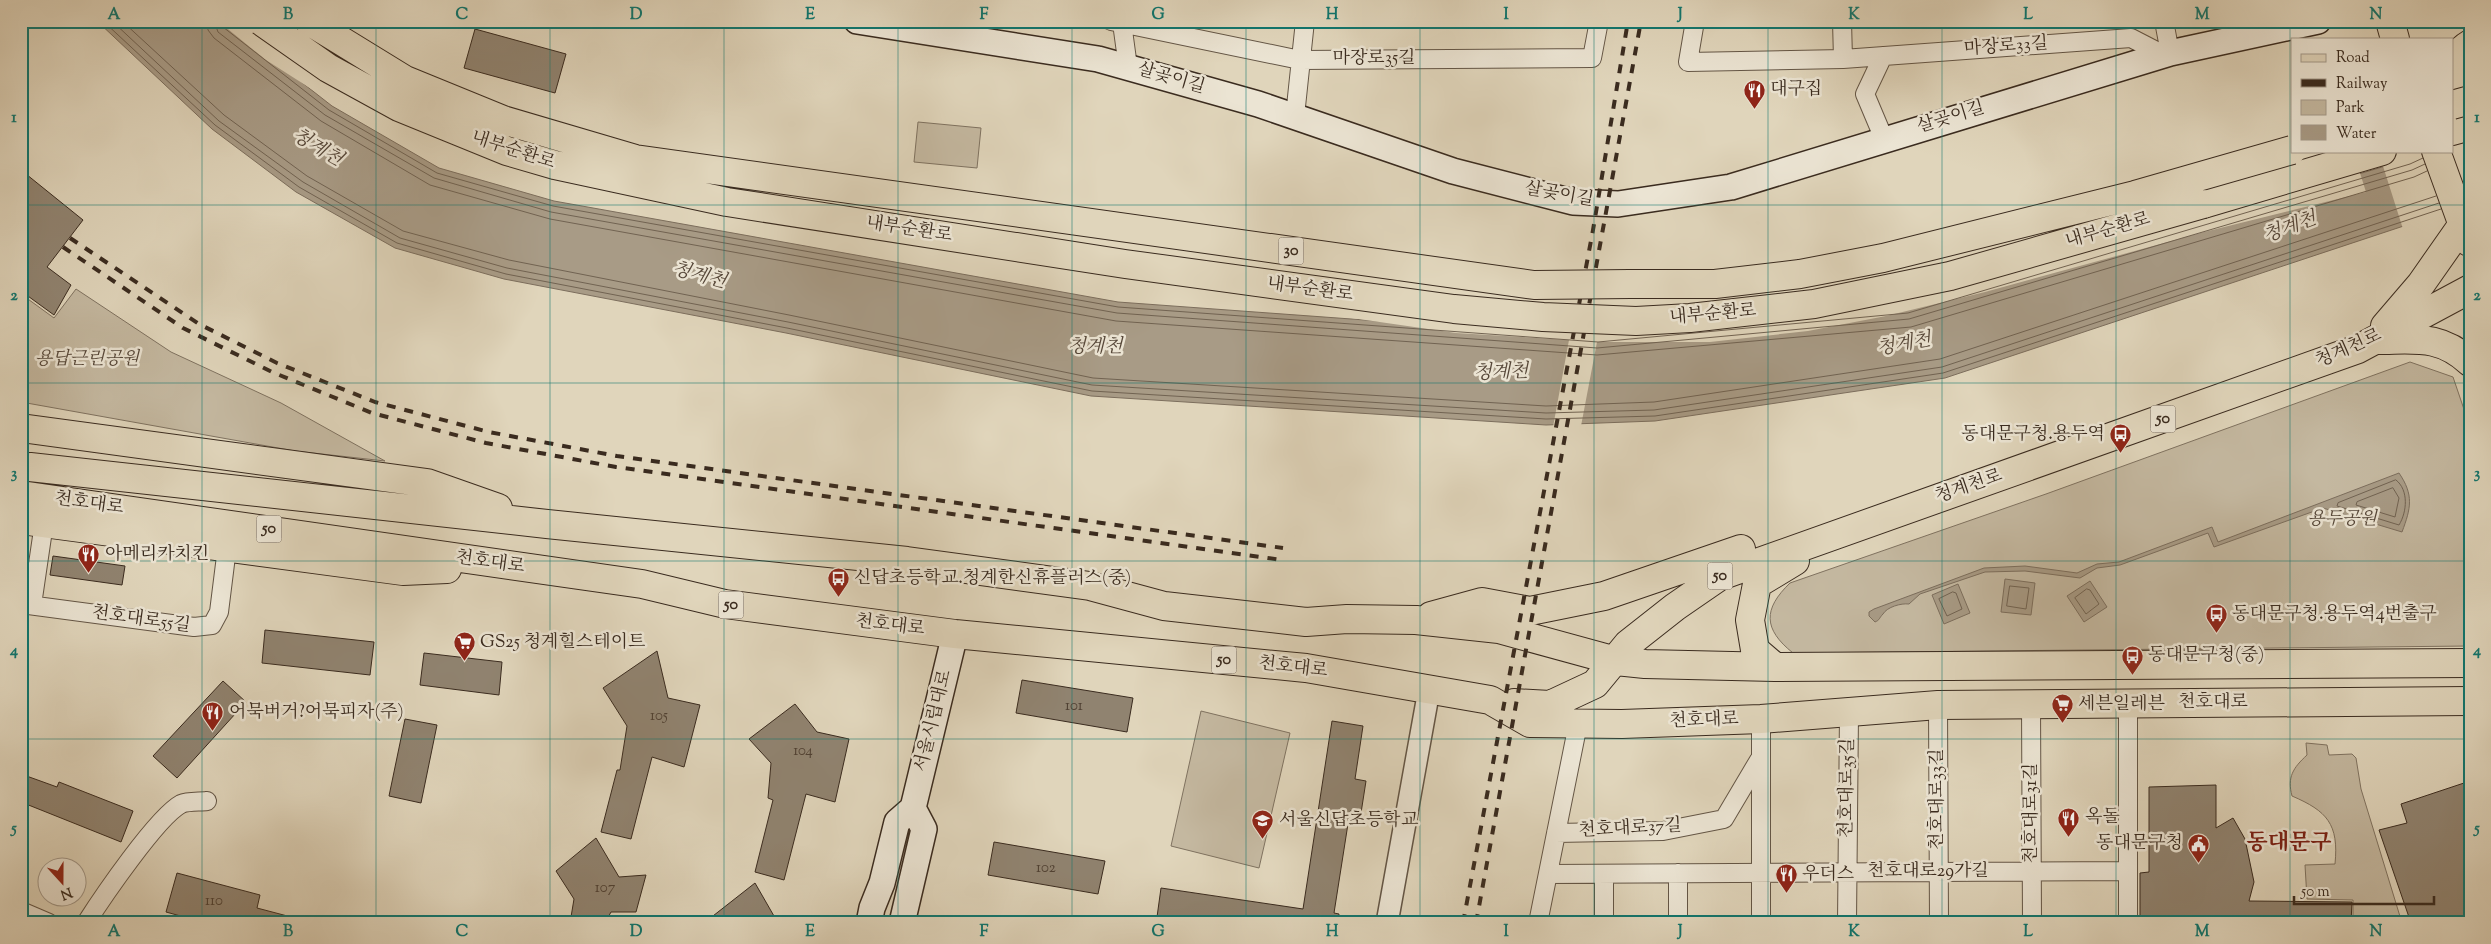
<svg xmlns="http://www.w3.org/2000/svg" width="2491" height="944" viewBox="0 0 2491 944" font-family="'Sorts Mill Goudy','Noto Serif KR',serif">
  <rect width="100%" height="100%" fill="#e0d5bb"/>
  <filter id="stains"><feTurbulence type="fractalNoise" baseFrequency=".004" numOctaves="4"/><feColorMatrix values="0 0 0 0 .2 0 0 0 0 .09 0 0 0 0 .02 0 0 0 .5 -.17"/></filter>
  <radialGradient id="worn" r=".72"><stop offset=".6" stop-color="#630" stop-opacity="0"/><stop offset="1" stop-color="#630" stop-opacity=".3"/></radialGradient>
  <path fill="#c4b8a0" stroke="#7f7260" d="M918,122L981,128L977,168L914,162Z
    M76,289L171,352L281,403L385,461L295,451L21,402V294L54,318Z
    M2410,362L2453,377L2470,427V646L1793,653C1763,629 1763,609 1790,583L2046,494Z
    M1201,711L1290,733L1259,868L1171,846Z
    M2306,743L2327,745L2329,755L2352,754L2356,758L2361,789L2402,923H2353V900L2307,899L2305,865L2335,864C2339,824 2327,811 2292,796C2287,777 2293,768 2307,755Z"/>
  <path fill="#a89b86" stroke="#7c6e5d" d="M97,21H223L332,106L439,168L554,201L1118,302L1598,337L1907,309L2409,159L2452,151L2470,204L1945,378L1655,421L1546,425L1091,396L786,333L504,279L395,248L296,192L212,129Z
    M2399,473C2414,495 2411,508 2402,532L2323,508L2214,547L2208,533L2120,565L2097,568L2080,578L2025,571L1985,572L1920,594L1909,604C1901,603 1887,607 1883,614C1879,618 1880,620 1875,622L1869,616V612L1874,609L1984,568L2025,566L2077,573L2097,564L2119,562L2212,527L2218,542Z
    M2005,579L2035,583L2031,615L2001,612Z
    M2090,581L2107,607L2084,622L2067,596Z
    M1958,584L1970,613L1944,624L1932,595Z"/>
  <path fill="#e0d5bb" d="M218,21H227L327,99L266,60Z
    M2470,128V207L2403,229L2383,166L2360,173L2366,192L2204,232L1985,292L1886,316L1808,331L1710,342H1597L1581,426L1553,427L1569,340L1456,333L1331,315L1598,334L1906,306L2408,157L2419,151H2452V136Z"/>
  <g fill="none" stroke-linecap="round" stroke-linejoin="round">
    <path stroke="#716352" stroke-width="1" d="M103,21L215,125L299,187L397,243L506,274L787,328L1092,391L1546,419L1655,416L1943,373L2441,209
      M112,21L219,121L303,182L400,238L507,268L788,322L1092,385L1546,413L1654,410L1942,367L2439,203
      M122,21L224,115L307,176L403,231L509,260L789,315L1093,378L1546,406L1654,402L1940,359L2436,196
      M207,21L208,30L214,38L321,121L430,185L550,219L1116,321L1597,355L1911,327L2414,177L2427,171
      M214,21L218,32L325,115L434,178L551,212L1117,313L1597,348L1909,319L2412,170L2425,164
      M220,21L223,27L329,110L437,173L553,206L1118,307L1598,342L1908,313L2410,164L2423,158
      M2396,480C2409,490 2407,512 2399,525L2337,506L2338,503Z
      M2393,488L2399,498L2395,517L2356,505L2357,502Z
      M2010,586L2029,588L2026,609L2007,606Z
      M2087,589L2090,590L2099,604L2086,614L2075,598Z
      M1953,592L1956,593L1962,609L1947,616L1939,599Z"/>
  </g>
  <path fill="#908370" stroke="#3a2b1f" d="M475,29L566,54L555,93L464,68Z
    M21,170L83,220L47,267L71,285L54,315L21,291Z
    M53,556L125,566L122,585L50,575Z
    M265,630L374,642L370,675L262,663Z
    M657,651L668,698L700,705L684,767L652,757L631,839L601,832L617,770H620L627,726L603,688Z
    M424,653L502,662L499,695L420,685Z
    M1022,680L1133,698L1127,732L1016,713Z
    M223,681L246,702L177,778L153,756Z
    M795,704L817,732L849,739L835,802L806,794L784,880L755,872L773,800L768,798L771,763L749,739Z
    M405,719L437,725L421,803L389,796Z
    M1332,721L1363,726L1355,779L1366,781L1361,813L1350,811L1334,913L1339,914L1338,923H1197L1157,917L1161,888L1303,909Z
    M21,774L57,787L59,782L133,811L121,842L21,802Z
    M2470,781V923H2411L2379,830L2407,823L2401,804Z
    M2216,785V828L2233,818L2245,839L2254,882L2249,901L2352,902L2351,923H2140V873L2149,872V787Z
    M596,838L619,877L646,875L636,912H611L605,923H570L574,899L556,871Z
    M994,842L1105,861L1098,894L988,875Z
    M177,873L260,895L257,908L295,918L294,923H206L166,912Z
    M755,883L778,923H704Z"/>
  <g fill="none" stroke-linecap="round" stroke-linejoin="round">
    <defs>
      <path id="minor" d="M1111,21L1300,60L1592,58L1599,21
        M1695,21L1688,62L1843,59L2131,38L2164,55
        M1842,21L1843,59
        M2164,21L2170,53
        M1122,23L1128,67
        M1883,56L1865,94L1884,139
        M1295,116L1305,21
        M21,604L194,627L212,625L219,612L227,548
        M32,605L44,523
        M2031,704L2032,923
        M1938,705L1939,923
        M1556,833L1663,831L1724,819L1759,760
        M1548,874L2128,871
        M21,911L49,923
        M86,923C102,898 157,817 181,804C188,801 200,802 207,801
        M1538,923L1578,724
        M1604,923V874
        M1678,923V873
        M1761,923V719
        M1847,923L1849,713
        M2128,923V704"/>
      <path id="tertiary" d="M1387,923L1429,690"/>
      <path id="secondary" d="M857,21L1098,59L1258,104L1453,171L1573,202L1618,204L1731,187L2170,53L2318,21
        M869,923L872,908L882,883L897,822L913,808L955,634
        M902,923L924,829L913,808"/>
      <path id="primary" d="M2390,21L2395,39
        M2452,70C2454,59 2460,50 2470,44
        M2452,72L2470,124
        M2436,151L2469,242
        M2385,326L2421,284L2463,224
        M2377,340C2415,340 2439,334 2470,362
        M21,428L427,483L498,508
        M30,467L547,524L907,561L1090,586L1164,606L1306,622L1347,619L1416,620L1499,629L1616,661L1645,664L1775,667L2470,663
        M28,496L642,584L725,604L955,634L1306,668L1490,700L1530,723L1622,724L1761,719L1938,705L2470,701
        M21,520L403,571L447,569
        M1431,616L1482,602L1530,611L1604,596L1741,549
        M1775,667L1755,650L1750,620L1757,584L1795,561
        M1514,703L1550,705L1595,684L1628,644L1675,607L1720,576L2358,349L2470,289"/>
      <path id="trunk" d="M2452,131L2470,126
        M2203,204L2382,151"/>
    </defs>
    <use href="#minor" stroke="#645646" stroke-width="20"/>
    <use href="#tertiary" stroke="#645646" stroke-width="24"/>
    <use href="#secondary" stroke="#3a2b1f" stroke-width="28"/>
    <use href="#primary" stroke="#3a2b1f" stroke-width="30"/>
    <use href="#trunk" stroke="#3a2b1f" stroke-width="30"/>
    <use href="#minor" stroke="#ebe4d3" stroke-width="18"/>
    <use href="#tertiary" stroke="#ebe4d3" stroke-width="21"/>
    <use href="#secondary" stroke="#ebe4d3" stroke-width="25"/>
    <use href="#primary" stroke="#e0d5bb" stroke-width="28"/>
    <use href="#trunk" stroke="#e0d5bb" stroke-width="28"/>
    <path stroke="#3a2b1f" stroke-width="4" stroke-dasharray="9 9" stroke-linecap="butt" d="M70,238L199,324L277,363L375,402L489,432L617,456L1283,548
      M63,247L183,328L272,372L372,413L486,443L616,467L1282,560
      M1463,923L1593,230L1628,21
      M1476,923L1641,21"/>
    <defs>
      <path id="trunk-bridge" d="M261,21L328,68L399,107L507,151L555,165L727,202L1125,264L1454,309L1543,317L1636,321L1690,318L1814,304L1950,276L2203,204
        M309,21L405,80L503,120L635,159L1534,285L1630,284H1715L1800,274L1883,258L2135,195L2292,150
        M2452,105L2470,100"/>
    </defs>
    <use href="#trunk-bridge" stroke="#3a2b1f" stroke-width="30" stroke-linecap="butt"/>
    <use href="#trunk-bridge" stroke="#e0d5bb" stroke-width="28"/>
  </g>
  <path fill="none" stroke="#0f766e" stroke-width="1" stroke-opacity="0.55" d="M202,21V923M376,21V923M550,21V923M724,21V923M898,21V923M1072,21V923M1246,21V923M1420,21V923M1594,21V923M1768,21V923M1942,21V923M2116,21V923M2290,21V923M21,205H2470M21,383H2470M21,561H2470M21,739H2470"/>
  <defs>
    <symbol id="restaurant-pin" viewBox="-11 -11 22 30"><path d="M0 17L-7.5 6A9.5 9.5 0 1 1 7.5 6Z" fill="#8f2418" stroke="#ebe4d3"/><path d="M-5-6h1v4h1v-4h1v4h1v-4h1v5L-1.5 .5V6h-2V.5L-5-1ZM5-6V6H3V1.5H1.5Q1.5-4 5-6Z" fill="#fff"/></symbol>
    <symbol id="bus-pin" viewBox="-11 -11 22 30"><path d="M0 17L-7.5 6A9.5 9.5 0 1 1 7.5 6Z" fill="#8f2418" stroke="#ebe4d3"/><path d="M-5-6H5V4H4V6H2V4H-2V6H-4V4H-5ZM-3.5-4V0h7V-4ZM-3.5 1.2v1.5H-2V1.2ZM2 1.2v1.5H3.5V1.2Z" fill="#fff"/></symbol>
    <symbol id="supermarket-pin" viewBox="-11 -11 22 30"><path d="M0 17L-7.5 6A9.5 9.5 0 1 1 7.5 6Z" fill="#8f2418" stroke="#ebe4d3"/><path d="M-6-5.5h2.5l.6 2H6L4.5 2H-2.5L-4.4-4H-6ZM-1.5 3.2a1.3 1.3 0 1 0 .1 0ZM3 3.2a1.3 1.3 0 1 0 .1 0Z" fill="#fff"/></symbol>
    <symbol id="school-pin" viewBox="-11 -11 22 30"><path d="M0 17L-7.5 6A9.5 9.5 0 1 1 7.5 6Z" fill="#8f2418" stroke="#ebe4d3"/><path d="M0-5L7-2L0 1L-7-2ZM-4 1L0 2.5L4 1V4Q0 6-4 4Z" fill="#fff"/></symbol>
    <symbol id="civic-pin" viewBox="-11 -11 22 30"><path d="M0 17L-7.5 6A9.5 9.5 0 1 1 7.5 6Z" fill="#8f2418" stroke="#ebe4d3"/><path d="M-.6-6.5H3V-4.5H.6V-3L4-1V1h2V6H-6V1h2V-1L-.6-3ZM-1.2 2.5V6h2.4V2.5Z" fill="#fff"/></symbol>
  </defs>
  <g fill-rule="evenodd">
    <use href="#restaurant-pin" x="1742" y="78" width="25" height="34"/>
    <use href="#bus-pin" x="2108" y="422" width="25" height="34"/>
    <use href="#restaurant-pin" x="76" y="542" width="25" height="34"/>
    <use href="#bus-pin" x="826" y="566" width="25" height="34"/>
    <use href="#bus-pin" x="2204" y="602" width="25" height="34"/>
    <use href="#supermarket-pin" x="452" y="630" width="25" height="34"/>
    <use href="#bus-pin" x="2120" y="644" width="25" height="34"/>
    <use href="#supermarket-pin" x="2050" y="692" width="25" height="34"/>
    <use href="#restaurant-pin" x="200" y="700" width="25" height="34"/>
    <use href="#restaurant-pin" x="2056" y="806" width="25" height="34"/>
    <use href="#school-pin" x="1250" y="808" width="25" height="34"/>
    <use href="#civic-pin" x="2186" y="832" width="25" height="34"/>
    <use href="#restaurant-pin" x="1774" y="862" width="25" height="34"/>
  </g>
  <g text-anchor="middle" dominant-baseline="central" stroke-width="5" stroke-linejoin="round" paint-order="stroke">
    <g font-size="15" fill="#504133">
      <text x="1074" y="706">101</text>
      <text x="659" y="716">105</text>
      <text x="803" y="751">104</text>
      <text x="1046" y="868">102</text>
      <text x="605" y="888">107</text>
      <text x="214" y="901">110</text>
    </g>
    <g fill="#ebe4d3" stroke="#6f6255" stroke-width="1">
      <rect x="1278.5" y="237.5" width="25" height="27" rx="4"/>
      <rect x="2150.5" y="405.5" width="25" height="27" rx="4"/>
      <rect x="256.5" y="515.5" width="25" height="27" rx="4"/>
      <rect x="1707.5" y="562.5" width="25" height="27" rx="4"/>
      <rect x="718.5" y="591.5" width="25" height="27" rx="4"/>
      <rect x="1211.5" y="646.5" width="25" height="27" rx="4"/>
    </g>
    <g font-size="16" font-weight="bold" fill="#3a2b1f">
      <text x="1291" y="251">30</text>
      <text x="2163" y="419">50</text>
      <text x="269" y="529">50</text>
      <text x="1720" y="576">50</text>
      <text x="731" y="605">50</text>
      <text x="1224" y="660">50</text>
    </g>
    <g font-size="18" fill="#3a2b1f" stroke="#ebe4d3">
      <text transform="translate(2006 47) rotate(-4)">마장로33길</text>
      <text x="1374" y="59">마장로35길</text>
      <text transform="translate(1171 79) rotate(16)">살곶이길</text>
      <text transform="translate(1951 118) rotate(-17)">살곶이길</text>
      <text transform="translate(513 151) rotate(18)">내부순환로</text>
      <text transform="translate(1559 195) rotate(10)">살곶이길</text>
      <text transform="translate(909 230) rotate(9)">내부순환로</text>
      <text transform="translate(2108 231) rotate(-16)">내부순환로</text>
      <text transform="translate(1310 290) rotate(8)">내부순환로</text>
      <text transform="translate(1713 315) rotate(-5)">내부순환로</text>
      <text transform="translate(2349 349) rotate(-24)">청계천로</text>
      <text transform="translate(1969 487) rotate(-19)">청계천로</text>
      <text transform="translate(89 504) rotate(8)">천호대로</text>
      <text transform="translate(490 563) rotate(8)">천호대로</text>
      <text transform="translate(141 620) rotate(8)">천호대로55길</text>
      <text transform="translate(890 626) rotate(7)">천호대로</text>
      <text transform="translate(1293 668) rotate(7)">천호대로</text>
      <text x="2213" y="703">천호대로</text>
      <text transform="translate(934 721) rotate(-76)">서울시립대로</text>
      <text transform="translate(1704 721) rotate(-2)">천호대로</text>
      <text transform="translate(1848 788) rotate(-89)">천호대로35길</text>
      <text transform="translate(1938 799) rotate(-90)">천호대로33길</text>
      <text transform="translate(2032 813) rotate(-90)">천호대로31길</text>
      <text transform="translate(1630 829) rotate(-3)">천호대로37길</text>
      <text x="1928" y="872">천호대로29가길</text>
    </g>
    <g font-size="18" fill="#3a2b1f" stroke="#ebe4d3" text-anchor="start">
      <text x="1770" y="90">대구집</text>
      <text x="2105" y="435" text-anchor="end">동대문구청.용두역</text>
      <text x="105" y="555">아메리카치킨</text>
      <text x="854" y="579">신답초등학교.청계한신휴플러스(중)</text>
      <text x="2232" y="615">동대문구청.용두역4번출구</text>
      <text x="480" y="643">GS25 청계힐스테이트</text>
      <text x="2148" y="656">동대문구청(중)</text>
      <text x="2078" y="705">세븐일레븐</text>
      <text x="229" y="713">어묵버거?어묵피자(주)</text>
      <text x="2085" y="818">옥돌</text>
      <text x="1279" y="821">서울신답초등학교</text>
      <text x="2183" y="844" text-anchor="end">동대문구청</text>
      <text x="1802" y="875">우더스</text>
    </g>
    <g font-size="18" font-style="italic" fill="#564739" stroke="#ebe4d3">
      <text x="87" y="360">용답근린공원</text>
      <text x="2342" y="520">용두공원</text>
    </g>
    <g font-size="19" font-style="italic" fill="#564739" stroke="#ebe4d3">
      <text transform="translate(317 148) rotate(31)">청계천</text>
      <text transform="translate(2290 228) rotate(-20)">청계천</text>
      <text transform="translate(699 276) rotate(15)">청계천</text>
      <text transform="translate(1904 345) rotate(-10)">청계천</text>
      <text x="1095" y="347">청계천</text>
      <text transform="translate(1501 373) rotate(-2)">청계천</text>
    </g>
    <g font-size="22" font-weight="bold" fill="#7a1f14" stroke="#ebe4d3">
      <text x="2289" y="844">동대문구</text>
    </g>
  </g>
  <rect width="2491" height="944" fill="none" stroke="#e0d5bb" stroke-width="55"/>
  <rect x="2291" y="38" width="162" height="115" fill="#ebe4d3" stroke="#a49a8b"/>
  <rect x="2301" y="54" width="25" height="8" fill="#e0d5bb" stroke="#a49a8b"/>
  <text x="2336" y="62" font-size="15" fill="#3a2b1f">Road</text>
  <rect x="2301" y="79" width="25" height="8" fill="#3a2b1f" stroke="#a49a8b"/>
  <text x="2336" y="88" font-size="15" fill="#3a2b1f">Railway</text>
  <rect x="2301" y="100" width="25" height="15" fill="#c4b8a0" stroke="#a49a8b"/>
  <text x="2336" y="112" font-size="15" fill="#3a2b1f">Park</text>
  <rect x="2301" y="125" width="25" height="15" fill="#a89b86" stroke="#a49a8b"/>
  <text x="2336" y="138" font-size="15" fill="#3a2b1f">Water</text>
  <g transform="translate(62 882) rotate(159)"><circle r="24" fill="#ebe4d3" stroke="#a49a8b"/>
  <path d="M0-4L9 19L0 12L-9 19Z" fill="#8f2418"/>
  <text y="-8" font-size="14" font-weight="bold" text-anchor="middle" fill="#3a2b1f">N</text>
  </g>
  <path d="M2294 896v8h140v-8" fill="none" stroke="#3a2b1f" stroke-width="2.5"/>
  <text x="2301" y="896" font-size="15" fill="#3a2b1f" stroke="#ebe4d3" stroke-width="4" paint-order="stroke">50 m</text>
  <rect x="28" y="28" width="2436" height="888" fill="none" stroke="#0f766e" stroke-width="2"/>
  <g font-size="16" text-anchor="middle" font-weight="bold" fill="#0f766e">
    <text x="114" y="19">A</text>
    <text x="288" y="19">B</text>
    <text x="462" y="19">C</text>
    <text x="636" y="19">D</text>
    <text x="810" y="19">E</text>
    <text x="984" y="19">F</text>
    <text x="1158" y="19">G</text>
    <text x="1332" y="19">H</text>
    <text x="1506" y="19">I</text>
    <text x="1680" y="19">J</text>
    <text x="1854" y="19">K</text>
    <text x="2028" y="19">L</text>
    <text x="2202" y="19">M</text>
    <text x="2376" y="19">N</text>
    <text x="14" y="122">1</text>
    <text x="2477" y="122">1</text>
    <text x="14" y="300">2</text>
    <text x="2477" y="300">2</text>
    <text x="14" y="478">3</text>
    <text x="2477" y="478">3</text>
    <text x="14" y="655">4</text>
    <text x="2477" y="655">4</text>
    <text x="14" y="833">5</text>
    <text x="2477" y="833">5</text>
    <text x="114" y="936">A</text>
    <text x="288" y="936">B</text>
    <text x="462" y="936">C</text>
    <text x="636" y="936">D</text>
    <text x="810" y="936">E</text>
    <text x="984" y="936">F</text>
    <text x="1158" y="936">G</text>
    <text x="1332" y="936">H</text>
    <text x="1506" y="936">I</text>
    <text x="1680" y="936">J</text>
    <text x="1854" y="936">K</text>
    <text x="2028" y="936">L</text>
    <text x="2202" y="936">M</text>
    <text x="2376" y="936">N</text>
  </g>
  <rect width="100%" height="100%" filter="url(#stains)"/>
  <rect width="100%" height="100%" fill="url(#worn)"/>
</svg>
